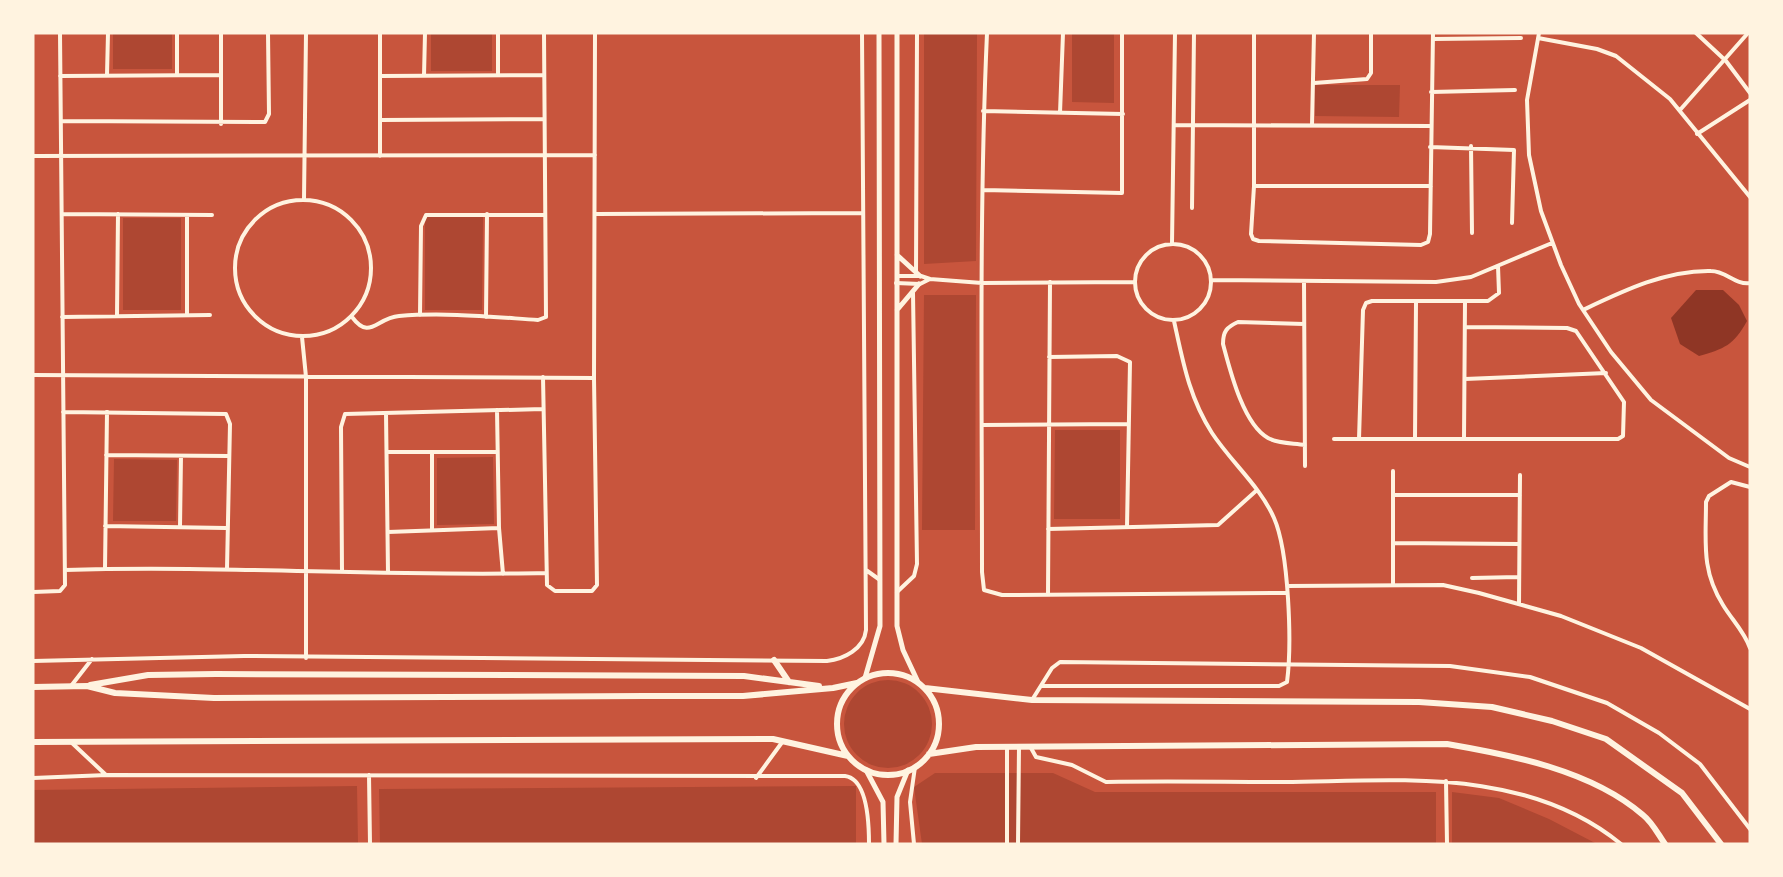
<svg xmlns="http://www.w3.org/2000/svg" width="1783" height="877" viewBox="0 0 1783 877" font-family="Lora,serif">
  <rect width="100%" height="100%" fill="#c8553d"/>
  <path fill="#ae4732" d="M113,33H172V69H113Z
    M431,33H492V71H431Z
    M924,33H977L976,261L924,264Z
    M1072,33H1114V103L1072,102Z
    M1315,85H1400L1399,117L1315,116Z
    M425,217H483L482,310H425Z
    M123,218H181V310H123Z
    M924,295H976L975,530H922Z
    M1055,430H1120V519H1054Z
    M493,457L494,524L437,525V458Z
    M114,459L177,460L176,521H113Z
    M844 724a44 44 0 1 1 88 0a44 44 0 1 1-88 0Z
    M935,773H1053L1095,792H1436V844H922L914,787Z
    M357,786L358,844H33V790Z
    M856,786V844H380L379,789Z
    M1452,792L1499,798L1549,819L1597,844H1452Z"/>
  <path fill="#8f3625" d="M1696,290H1723L1739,305L1747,321C1734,345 1724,349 1699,356L1680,344L1671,318Z"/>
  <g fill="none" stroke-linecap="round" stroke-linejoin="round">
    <path stroke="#fff3e0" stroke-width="4" d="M177,33V75
      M221,33V124
      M498,33V75
      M987,33C979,213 982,393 982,572L984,590L1002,595L1287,593
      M1254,33V186L1251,234L1253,239L1259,241L1421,245L1428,242L1430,234L1433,33
      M1539,33L1527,100L1529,155L1541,211L1561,265L1579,304L1611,352L1651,400L1729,458L1750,467
      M1696,33L1726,61L1750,93
      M1538,38L1597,49L1616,56L1670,99L1750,197
      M1433,39L1521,38
      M107,75L108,33
      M60,76L221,75
      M380,76L544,75
      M424,76L425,33
      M1314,83L1367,79L1371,73V33
      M1431,92L1515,90
      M1680,110L1748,33
      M983,111L1123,114
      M1060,113L1063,33
      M380,120L544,119
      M61,121L265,122L269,114L268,33
      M1174,125L1430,126
      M1312,125L1314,33
      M1697,134L1750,100
      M1471,146L1472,233
      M1430,147L1514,150L1512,223
      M33,156L595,155
      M380,156V33
      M1254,186H1431
      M983,190L1122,193V33
      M304,199L306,33
      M235 268a68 68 0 1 1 136 0a68 68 0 1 1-136 0Z
      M1192,208L1194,33
      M62,214L212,215
      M596,214L862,213
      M187,215V315
      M1172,243L1175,33
      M1135 282a38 38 0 1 1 76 0a38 38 0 1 1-76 0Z
      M916,272L917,33
      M930,279L982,283L1134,282
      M1211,280L1436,282L1471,277L1552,243
      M1304,282L1305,466
      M896,283L920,284L930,279L921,276H897
      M1583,310C1623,291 1666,270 1711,271C1726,271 1735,285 1750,283
      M420,315L421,226L426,215H544
      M117,316L118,214
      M62,317L210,315
      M352,317C370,341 376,318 399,316C445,312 493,317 538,320L546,317L544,33
      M486,317L487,214
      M1304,324L1238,322C1227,327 1223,331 1223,344C1230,370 1243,424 1268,438C1279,444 1293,443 1305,445
      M302,337L306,377V658
      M1049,357L1117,356L1130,362L1127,527
      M33,375L594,378
      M543,377L547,585L555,591H592L597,585L594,378L595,33
      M1465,379L1606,373
      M497,410L499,528L503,574
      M63,412L226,414L230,424L227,569
      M386,413L388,572
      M982,425L1128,424
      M1415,438L1416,302
      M1464,438L1465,301
      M1334,439H1618L1623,436L1624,402L1576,331L1567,328L1465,327
      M1359,439L1363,310L1366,303L1372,301H1488L1499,293L1498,266
      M387,452H497
      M432,452V530
      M106,455L228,456
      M1393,471V585
      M1750,487L1731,482L1709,496L1706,502C1706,542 1701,570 1723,605C1732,620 1744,631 1750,648
      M1393,495H1520
      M105,526L226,528
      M180,527L181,456
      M1048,529L1218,525L1257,490
      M388,532L499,528
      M1393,543L1519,544
      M105,569L107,412
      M65,570C225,565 386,577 546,573
      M866,570L880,580
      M342,572L341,427L345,414L543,409
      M1472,578L1518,577
      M1287,586L1443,585L1479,593L1561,616L1641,648L1750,709
      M33,592L60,591L65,585L60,33
      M897,592L914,576L917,564L913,293
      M1048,595L1050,282
      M1519,604L1520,475
      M33,661L244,656L827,661C844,659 864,649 866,630L862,33
      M71,686L92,659
      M1041,686H1279L1287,682C1292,644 1289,552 1274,518C1260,486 1231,462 1212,433C1189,397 1183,362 1174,321
      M1032,700L1052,668L1060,662L1450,666L1530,677L1607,703L1659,733L1700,764L1750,829
      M72,743L106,775
      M1007,747V844
      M1031,748L1036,757L1072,765L1106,782C1165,781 1224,782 1284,782C1397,781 1526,766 1621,844
      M369,775L370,844
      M33,778L107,775L845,776C868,779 869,826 869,844
      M756,778L783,741
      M1446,781L1447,844
      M914,844L910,802L915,767
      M1018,844L1019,747"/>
    <path stroke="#fff3e0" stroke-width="5" d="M897,33V626L903,650L918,682
      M897,255L920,276
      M897,310L919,284
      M865,678L880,626L879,33
      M866,770L883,802L884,844
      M896,844L897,797L908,770"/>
    <path stroke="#fff3e0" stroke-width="6" d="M774,660L789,682
      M837 724a51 51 0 1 1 102 0a51 51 0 1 1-102 0Z
      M90,685L148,675L216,674L744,676L819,686
      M33,687L87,686L115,693L214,698L645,696H743L833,688L857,683
      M925,688L1032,700L1419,702L1492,707L1552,721L1606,739L1682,793L1721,844
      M33,742L773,739L848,756
      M929,754L976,747L1447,744C1511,755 1591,770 1643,815C1652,822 1658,834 1665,844"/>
  </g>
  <rect width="1783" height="877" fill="none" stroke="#fff3e0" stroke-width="69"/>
</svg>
